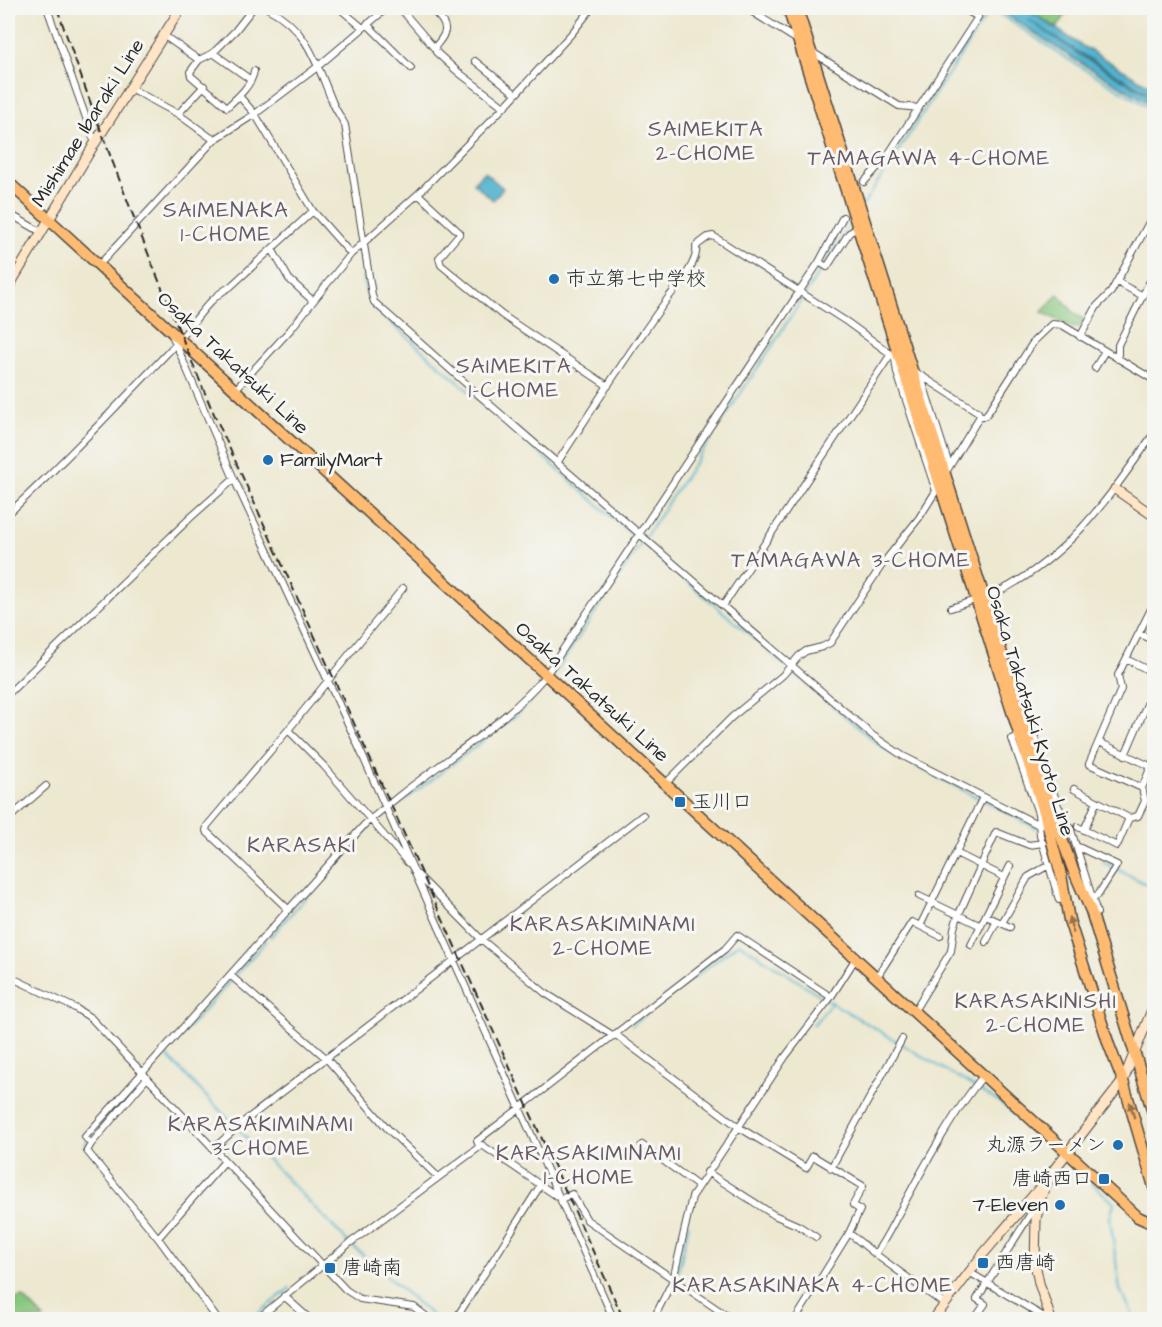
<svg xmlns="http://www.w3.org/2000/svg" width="1162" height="1327" viewBox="0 0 1162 1327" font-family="'Architects Daughter','Klee One',sans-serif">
  <rect width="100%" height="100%" fill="#f6f6f2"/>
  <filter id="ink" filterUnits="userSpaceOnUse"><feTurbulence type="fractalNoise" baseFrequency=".0167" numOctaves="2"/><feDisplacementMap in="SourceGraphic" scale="12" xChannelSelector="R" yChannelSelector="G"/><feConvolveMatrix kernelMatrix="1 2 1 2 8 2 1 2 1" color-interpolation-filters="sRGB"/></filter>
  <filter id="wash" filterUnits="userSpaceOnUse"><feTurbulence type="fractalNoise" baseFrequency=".008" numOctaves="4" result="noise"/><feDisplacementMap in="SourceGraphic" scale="24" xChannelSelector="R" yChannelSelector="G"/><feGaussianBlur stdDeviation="1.35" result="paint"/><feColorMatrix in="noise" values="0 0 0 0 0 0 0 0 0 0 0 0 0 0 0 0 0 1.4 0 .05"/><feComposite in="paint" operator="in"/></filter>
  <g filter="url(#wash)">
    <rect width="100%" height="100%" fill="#ede8d0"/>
    <path fill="#87c67e" stroke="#597854" stroke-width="1.5" d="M1025,8H1063L1068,11L1057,28Z
      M1058,294L1075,314L1085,320L1079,327L1073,328L1042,312Z
      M23,1297L44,1319H15L14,1303L16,1299Z"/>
    <path fill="#52b4d0" stroke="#3e707e" stroke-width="1.5" d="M996,8H1025L1082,46L1154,88V96L1078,52L1029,20L1077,53L1154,98V106L1074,59Z
      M484,172L503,188L493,200L473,183Z"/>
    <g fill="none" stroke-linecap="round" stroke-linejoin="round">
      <path stroke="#52b4d0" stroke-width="2" d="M987,8L989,11L998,13L1069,60L1154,110
        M863,205L991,8
        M360,251L366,293L372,306L636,538
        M640,541L879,745L898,757L1037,828
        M553,676L774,343L851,222
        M1103,862L1154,888
        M270,937L368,828L514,717L547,683
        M632,1025L739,943L829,1001L1001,1103L1061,1156
        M813,1025L832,1002
        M165,1054L349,1243L437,1320
        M146,1075L266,941
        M100,1127L140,1082
        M86,1146L84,1144L95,1132
        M1066,1160L1114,1203L1110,1218L1120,1290L1136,1320
        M449,1166L476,1145
        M174,1255L226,1320
        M671,1291L676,1282L689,1224
        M250,1320L290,1288"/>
    </g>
  </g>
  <g filter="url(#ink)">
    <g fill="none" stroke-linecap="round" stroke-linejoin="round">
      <defs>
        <path id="street" d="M47,8L95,143
          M253,8L235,31L213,53L199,60L190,72L191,76L227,107C237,98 252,85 254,71
          M267,8C307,28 316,62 332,101C335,109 341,117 345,125L372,295L374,302L480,396L872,735L903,756L1039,825
          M339,8L363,28
          M400,8L435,49
          M430,8C436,14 449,24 444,34C442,39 438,43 435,47L436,52L458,72L504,107
          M746,8L797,40
          M367,24L411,68
          M163,35L199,60
          M812,52L899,106L919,108
          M213,53L251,80
          M475,61L516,94
          M130,88L178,114L214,140
          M239,96L255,114L313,211L351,254
          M178,114L204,86
          M864,182L886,158L978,17L962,8
          M418,194L460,233L439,258L441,265L502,315L608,386
          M8,213L41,232
          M272,249L289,279L313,301
          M819,262L827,267L849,233L858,228
          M99,265L214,140L255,114L316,68L387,8
          M1117,282L1143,296
          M172,335L234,479L356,741L614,1320
          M1080,337L1097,306L1111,292L1152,217H1154
          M1118,359V345L1154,273
          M1095,368L1105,351
          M914,371L978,412L980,416
          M921,377L949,465
          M235,390L290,330L351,254L418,194L507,104L572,33L592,8
          M557,463C594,407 629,351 668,298C678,285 699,262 696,246L708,237L713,236L847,322L899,360
          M948,469L980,416H985L989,411L1034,341L1052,324L1062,325L1154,380
          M8,514C65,461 119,404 173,347C192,328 206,299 230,287L313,211
          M992,595C1067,560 1108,499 1154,433
          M1154,603L1118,675L1121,689L1089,764L1142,788L1154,759
          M723,606L891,354
          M951,608L972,601
          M1139,634L1154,640
          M1126,659L1154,673
          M8,694L190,518L234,479
          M288,730L324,766L408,863
          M1030,732L1033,731L1058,806L1070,827L1097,913
          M1016,738L1012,739L1038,813L1040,835L1059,900
          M1099,742L1154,768
          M1125,755L1154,688
          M666,783L732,717L783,675L799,656L806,651L822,647L830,643L884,562L919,518L936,491L897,373L895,359
          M1074,789L1129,818L1138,816L1145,801L1142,788
          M8,819L46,786
          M1078,827L1117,846L1129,818
          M1084,830L1097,801
          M1076,846L1117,865L1098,895L1093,899
          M956,853L1004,877
          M418,875L481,939L545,993L614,1036
          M919,896L981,926
          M289,910L206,831L207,826L288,730L403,588
          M986,916L1010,927
          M1002,923L1028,877L1049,865
          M920,926L983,797
          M986,942L997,921
          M971,945L1010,866
          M230,975L326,1058L388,1129L438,1177
          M8,976L75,1008L91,1018L346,1290L360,1299L414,1307L431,1320
          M877,977L912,922L940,936
          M914,1011L951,951L954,928L958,916L996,832L1029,845L1043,843
          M616,1035L740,1128L806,1168L813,1156L863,1186L853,1205L860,1210L849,1233
          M147,1078L91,1144L87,1151L158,1238L218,1320
          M91,1144L85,1137L365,824C382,810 398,796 416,783C461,749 509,719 546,675L819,262L843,217
          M642,1145L698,1186
          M479,1146L477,1141L725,949L737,935L831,997L856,958
          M213,1149L242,1123L643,815
          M831,1168L902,1039
          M707,1172L774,1215L799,1226L816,1237
          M158,1238L225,1161
          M969,1272L1049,1320
          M284,1296L311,1320
          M944,1304L875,1254C886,1239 892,1225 901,1209C924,1167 953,1112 984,1075
          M256,1320L350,1243L482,1145L561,1199L572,1194L587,1220L733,1320
          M455,1320L540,1186
          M653,1320L673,1280L692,1197L785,1057L831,997
          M795,1320L849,1233L875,1254
          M974,1320L985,1304L977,1299L1033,1210"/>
        <path id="secondary" d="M8,288L95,143L181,8
          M1115,489L1154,516
          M933,1320L984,1253L1043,1184
          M1051,1320L1039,1283L1035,1263L1036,1219L1042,1194L1053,1171L1123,1081L1154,1005"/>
        <path id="primary" d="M788,8L1044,812L1061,875L1069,920L1109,1045L1123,1081L1154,1187
          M797,8L1051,808L1072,867L1091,911L1154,1116
          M8,182L1138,1217L1149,1222L1154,1221"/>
      </defs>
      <use href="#street" stroke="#484744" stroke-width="8"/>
      <use href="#secondary" stroke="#484744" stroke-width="11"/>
      <use href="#primary" stroke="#484744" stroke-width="13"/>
      <use href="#street" stroke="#fff" stroke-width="6"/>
      <use href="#secondary" stroke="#ffe4c6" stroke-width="9"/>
      <use href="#primary" stroke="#ffbb71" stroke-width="10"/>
      <path stroke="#2b2b2b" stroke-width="2" stroke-dasharray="9 4.5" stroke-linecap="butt" d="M57,8C103,142 155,274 210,405L624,1320"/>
    </g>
    <defs><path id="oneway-solid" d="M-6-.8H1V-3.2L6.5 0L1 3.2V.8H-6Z" transform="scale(1.5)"/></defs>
    <g fill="#95734e">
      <use href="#oneway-solid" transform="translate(1071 925) rotate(-106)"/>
      <use href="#oneway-solid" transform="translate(1132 1110) rotate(-106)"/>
    </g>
  </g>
  <g fill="#1f6fb2" stroke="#f6f6f2" stroke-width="2">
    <circle cx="554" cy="279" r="6"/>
    <circle cx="268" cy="460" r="6"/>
    <rect x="674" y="796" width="12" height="12" rx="3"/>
    <circle cx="1118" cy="1145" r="6"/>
    <rect x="1098" y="1173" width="12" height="12" rx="3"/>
    <circle cx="1060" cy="1205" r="6"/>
    <rect x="977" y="1257" width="12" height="12" rx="3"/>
    <rect x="324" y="1262" width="12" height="12" rx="3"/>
  </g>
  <g text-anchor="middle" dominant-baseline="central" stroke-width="6" stroke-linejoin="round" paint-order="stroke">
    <g font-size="20" fill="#2b2b2b" stroke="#f6f6f2">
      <text transform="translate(88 123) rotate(-58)">Mishimae Ibaraki Line</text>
      <text transform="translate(233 363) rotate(43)">Osaka Takatsuki Line</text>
      <text transform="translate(592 692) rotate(42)">Osaka Takatsuki Line</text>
      <text transform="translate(1030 711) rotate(73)">Osaka Takatsuki Kyoto Line</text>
    </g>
    <g font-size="20" fill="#2b2b2b" stroke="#f6f6f2" text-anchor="start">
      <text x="566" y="279">市立第七中学校</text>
      <text x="280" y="460">FamilyMart</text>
      <text x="692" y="802">玉川口</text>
      <text x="1106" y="1145" text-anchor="end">丸源ラーメン</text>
      <text x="1092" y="1179" text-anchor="end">唐崎西口</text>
      <text x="1048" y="1205" text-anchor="end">7-Eleven</text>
      <text x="995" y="1263">西唐崎</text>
      <text x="342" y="1268">唐崎南</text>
    </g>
    <g font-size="21" letter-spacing="1.5" fill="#695a66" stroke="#f6f6f2">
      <text x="706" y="129">SAIMEKITA<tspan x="706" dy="24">2-CHOME</tspan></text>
      <text x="929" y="158">TAMAGAWA 4-CHOME</text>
      <text x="226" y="210">SAIMENAKA<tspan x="226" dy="24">1-CHOME</tspan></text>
      <text x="514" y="366">SAIMEKITA<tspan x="514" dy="24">1-CHOME</tspan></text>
      <text x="851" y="560">TAMAGAWA 3-CHOME</text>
      <text x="302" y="845">KARASAKI</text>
      <text x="603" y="924">KARASAKIMINAMI<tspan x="603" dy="24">2-CHOME</tspan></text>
      <text x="1036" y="1001">KARASAKINISHI<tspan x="1036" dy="24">2-CHOME</tspan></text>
      <text x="261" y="1124">KARASAKIMINAMI<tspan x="261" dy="24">3-CHOME</tspan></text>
      <text x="589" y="1153">KARASAKIMINAMI<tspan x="589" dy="24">1-CHOME</tspan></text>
      <text x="813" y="1285">KARASAKINAKA 4-CHOME</text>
    </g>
  </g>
  <rect width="1162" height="1327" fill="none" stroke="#f6f6f2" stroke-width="30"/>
</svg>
